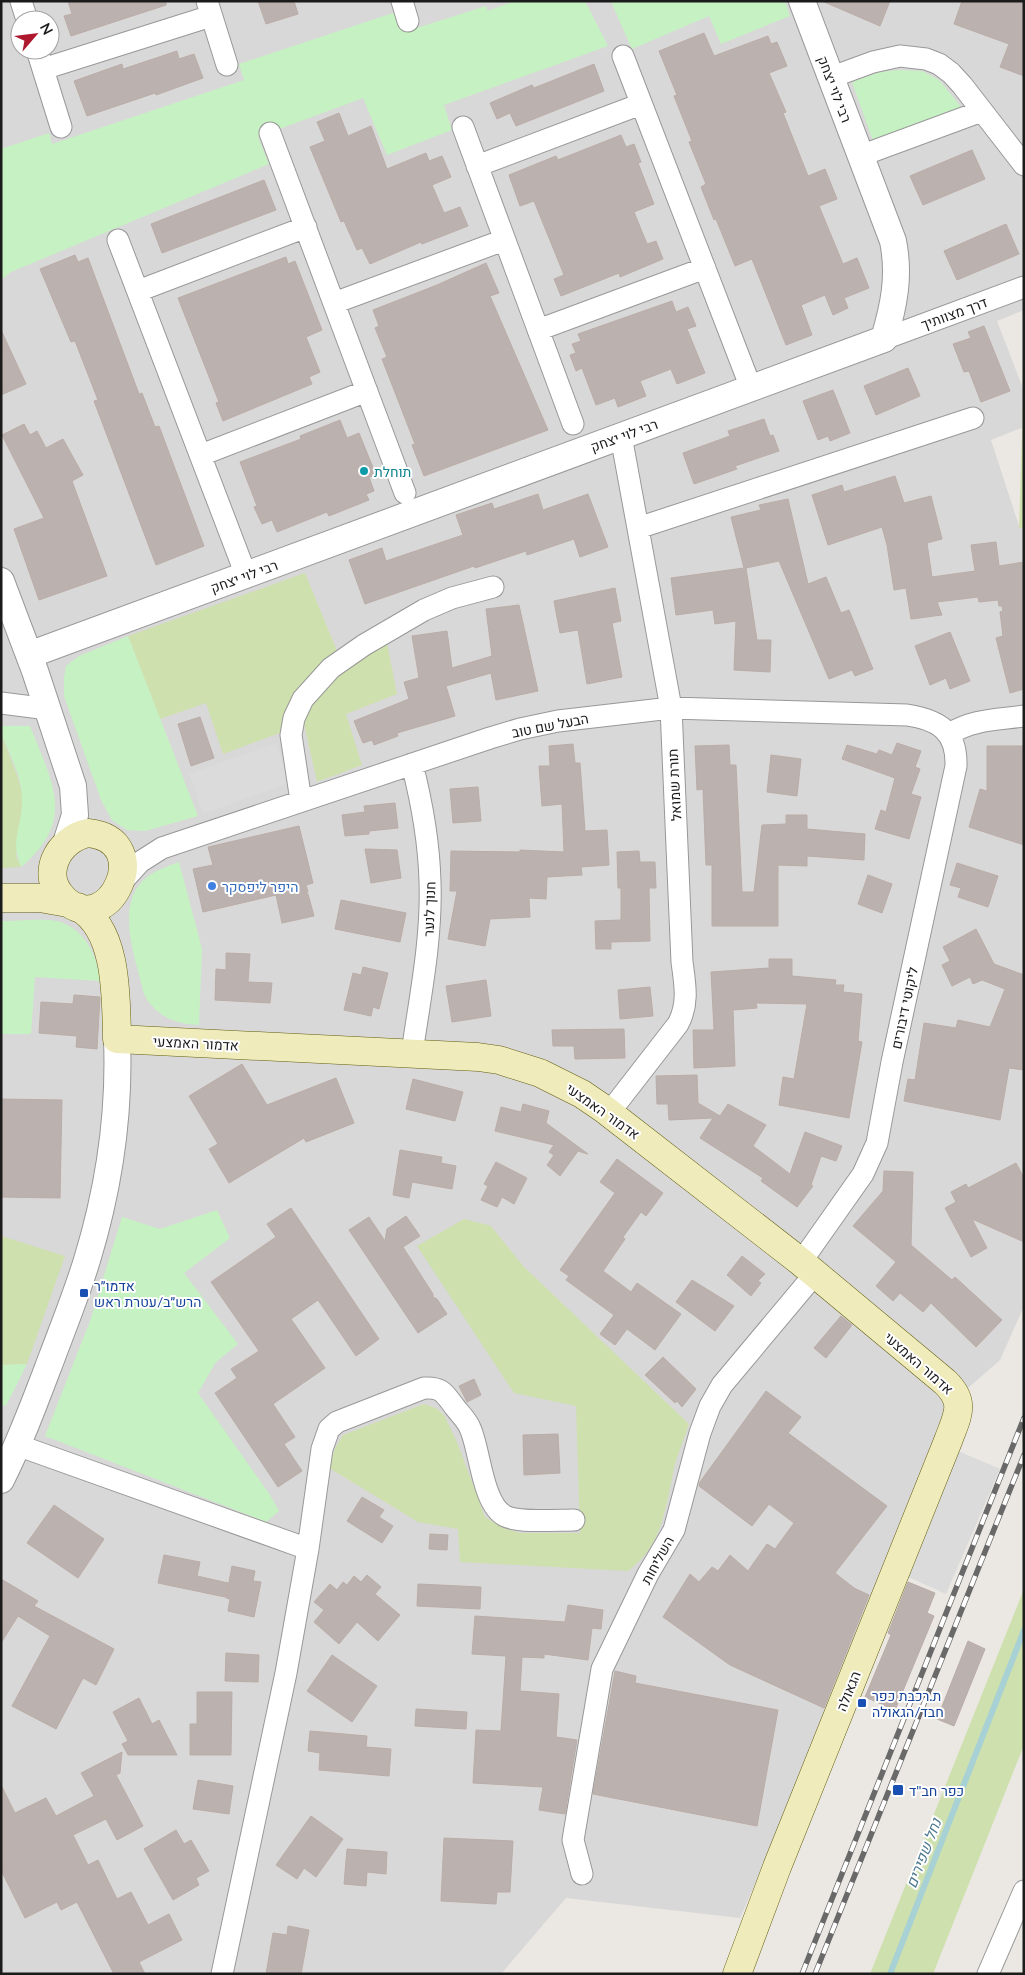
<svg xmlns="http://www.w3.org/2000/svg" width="1025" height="1975" viewBox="0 0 1025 1975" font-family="Lato,Heebo,sans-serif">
  <rect width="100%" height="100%" fill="#ebe7e2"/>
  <path fill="#d9d8d8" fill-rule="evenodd" d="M1,1H1024V310L997,321L1024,391V427L991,440L1019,526H1024V1306L1000,1360L967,1389L794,1796L740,1918L566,1898L501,1974H1ZM20,20H50V50H20Z"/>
  <path fill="#cee0ad" d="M1024,370V528H1019Z
    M305,573L344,668L387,643L397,694L346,714L362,765L317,782L304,724L223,754L206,703L160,719L128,636Z
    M1,733L18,778L23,797L16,856L21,867L1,868Z
    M464,1219L491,1226L523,1266L689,1424C685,1437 679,1450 675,1464C666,1503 664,1545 628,1571L460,1562L458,1529L418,1522L329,1468L335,1448L343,1435L424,1404L436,1408L444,1415L457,1442L485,1517L501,1527L520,1533H580L576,1406L514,1393L417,1246Z
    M1,1236L65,1256L27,1364L1,1365Z
    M1024,1589V1745L933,1974H870Z"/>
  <path fill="#c6f1c2" d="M514,1H585L608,46L444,105L452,130L387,155L363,98L258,137L269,164L11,272L1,280V149L49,133L52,144L244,80L239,64L396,12L404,32L486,6L488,11Z
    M613,1H785L790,16L721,44L709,16L632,49L611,2Z
    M900,70L922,71L939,80L962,108L873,141L852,82L880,72Z
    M128,636L198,816L145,831L127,830L112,820L101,800L64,696V678L66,666L79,656Z
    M1,726H30C52,782 77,820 21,867C9,838 23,827 22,799C22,777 9,753 1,733Z
    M179,862L202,949L199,1025C175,1024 155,1016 144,994C136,959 113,903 147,877C156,870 168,866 179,862Z
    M1,921C17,921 42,918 57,921C84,928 97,954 100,981L35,977L31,1034H1Z
    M217,1210L230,1238L184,1273L238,1344L216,1362L198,1393L270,1495L279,1511L266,1522L45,1436L90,1321L122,1217L160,1229Z
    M27,1364L6,1406L1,1405V1365Z"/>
  <path fill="#dbdbdb" d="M276,743L290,783L203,814L189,774Z
    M958,1451L1000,1469L946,1594L904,1575Z"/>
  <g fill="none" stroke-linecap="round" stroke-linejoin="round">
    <path stroke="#a7d1d4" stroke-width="6" d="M890,1974L1024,1630"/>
  </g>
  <path fill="#bbb2af" stroke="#bbaca6" d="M68,1H166V5L71,36L64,16L72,14Z
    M258,1H294L298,14L266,24Z
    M822,1H890L880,26Z
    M962,1H1024V76L1000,67L1009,44L954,24Z
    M704,33L714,56L768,36L771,44L777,42L787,66L769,73L786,112L783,113L808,176L825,169L837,199L819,206L843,264L857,258L869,288L844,298L848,308L833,315L825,295L801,305L812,335L786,345L752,259L735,266L716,219L714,220L701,187L706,184L689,142L692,141L674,96L677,95L659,51Z
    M177,51L179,59L194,54L203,78L156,95L155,93L87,116L74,81L122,64L123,69Z
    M594,64L604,91L516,126L510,113L497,119L490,103L532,85L534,88Z
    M339,113L348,136L371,126L387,169L426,153L429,161L442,156L451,177L432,185L444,213L460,207L468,226L422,244L421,242L370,264L362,248L357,250L344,221L341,222L310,147L325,141L317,122Z
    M621,135L626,147L634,144L641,162L638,163L654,204L634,212L647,244L656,241L663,259L620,277L619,273L561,296L554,279L564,275L534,201L520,206L509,175L556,156L558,160Z
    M972,150L985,179L923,205L910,176Z
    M264,180L276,210L162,253L151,224Z
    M1006,224L1019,254L957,280L944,251Z
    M75,255L78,262L88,258L139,394L142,393L155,427L159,426L204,546L156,565L94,401L98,400L75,341L71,342L40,269Z
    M286,257L288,264L295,261L322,330L306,337L320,372L309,377L312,384L223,421L216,403L219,402L178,298Z
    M486,263L499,293L490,296L548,430L424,476L412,445L415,444L382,359L387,357L375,328L379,326L373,310L437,285Z
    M672,301L676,312L688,307L696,326L687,329L705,373L677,384L671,369L640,381L646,396L618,407L615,398L596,405L582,368L576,371L570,355L576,353L572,344L581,341L578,334Z
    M984,326L1010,391L981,402L969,371L964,372L953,344L971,338L968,332Z
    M1,330L26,384L1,395Z
    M908,368L920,396L876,415L864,386Z
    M833,390L850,433L830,441L828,436L818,440L803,401Z
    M764,419L770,436L773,435L779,451L735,466L737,469L694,484L683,453L730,436L728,431Z
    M340,420L347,438L359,433L376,475L369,477L374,491L366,494L369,500L329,516L327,512L277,532L272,520L262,524L254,507L257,506L240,462L301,439L300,436Z
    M24,424L30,435L37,431L46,448L63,439L83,475L72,481L107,576L39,600L14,529L44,518L2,435Z
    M895,476L904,503L931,496L942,539L927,543L932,577L975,571L971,545L996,542L999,566L1024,562V689L1010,693L996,638L1003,636L1000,612L1003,611L1002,606H999L998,600L979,602L978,597L937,602L942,615L911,619L906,588L894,590L887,545L882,527L828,545L812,495L842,485L844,492Z
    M538,494L543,510L588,494L608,547L580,557L574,539L527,555L526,551L475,568L474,566L365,604L349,560L382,548L386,561L463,535L456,515L492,503L494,509Z
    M788,499L808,584L826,577L841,613L849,610L873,669L855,676L852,670L829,679L779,561L746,568L757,640H771L770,672L734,670L736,621L715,624L713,610L676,615L671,578L744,568L731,517L761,510L759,505Z
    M615,588L621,621L612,623L622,677L587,684L578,630L560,633L554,601Z
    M519,605L538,691L496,700L491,673L446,686L455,716L397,733L398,736L374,745L372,740L363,743L354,721L409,699L404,682L419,678L412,636L447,631L452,668L492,656L486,609Z
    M950,632L970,681L950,689L946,678L930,685L915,646Z
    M200,717L214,758L191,766L178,724Z
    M897,743L921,751L915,767L920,769L911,794L921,797L909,839L875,829L881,810L886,812L895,778L842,759L847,745L877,754L879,750L892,755Z
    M573,744L575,763H580L585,831L607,830L609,865L581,867L582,875L547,877L546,899L529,898L530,917L490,919L485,946L448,939L457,891H450L451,851L520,852V850L564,852L562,804L542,806L539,766H550L549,746Z
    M729,745L730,765H736L742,892H754L762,825L786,824V815H807V829L865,834L864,860L807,856V866L778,865V926H712V865H706L703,789L697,790L695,746Z
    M987,746H1024V845L969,827L980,789L987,791Z
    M771,755L801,759L797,796L767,792Z
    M478,787L481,821L453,823L450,789Z
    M395,803L398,828L369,831V834L345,836L342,815L365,812L364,806Z
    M299,826L313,883L306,885L308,892L304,893L308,894L314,916L282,923L276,895L203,912L193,869L213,865L208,847Z
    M365,849L397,850L401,878L371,883Z
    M639,851L640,862H655L656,888H649L650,941L611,942V949H596L595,921L621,920V888H618L617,852Z
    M957,863L998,876L988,907L958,897L961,888L950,885Z
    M868,875L892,884L882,913L858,904Z
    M341,900L406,913L400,942L335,929Z
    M976,929L994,964L1024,975V1070L1009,1068L1000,1120L904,1101L908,1079L915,1080L924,1023L956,1028L958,1020L990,1027L1005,989L982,980L973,984L970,977L952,986L942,965L950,961L943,947Z
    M226,953L250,954L248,982L272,983L270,1003L215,1000L216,969L226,970Z
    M769,959H792V976L836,980L835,985H844L843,992L862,994L858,1041L862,1042L849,1118L779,1105L783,1077L794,1079L807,1004L756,1003L757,1008L733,1010L735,1066L694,1068L693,1030H714L711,972L769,968Z
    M363,967L388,973L379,1009L373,1007L371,1016L344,1010L353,973L361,975Z
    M486,980L491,1016L452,1022L446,986Z
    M650,987L653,1016L620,1019L618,990Z
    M74,995L100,997L97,1049L76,1047L77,1036L39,1033L41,1002L73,1004Z
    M624,1029L625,1058L575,1059L574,1046H553L552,1030Z
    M242,1064L267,1105L336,1078L354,1123L306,1142L304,1138L229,1183L209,1149L218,1144L189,1096Z
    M697,1075L698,1103L720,1116L728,1104L766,1125L753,1146L790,1174L805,1132L842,1146L836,1161L821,1156L811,1185L813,1186L797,1207L761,1181L763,1178L700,1138L713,1118L669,1120L668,1104H657L656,1076Z
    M413,1079L463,1092L455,1121L406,1109Z
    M1,1099L62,1100L60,1198L1,1197Z
    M523,1104L549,1111L546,1123L588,1154L578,1151L560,1176L547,1165L554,1155L549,1152L554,1145L495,1131L501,1107L521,1112Z
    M400,1150L442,1157L441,1163L456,1166L452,1189L412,1182L409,1198L393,1195Z
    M617,1159L663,1193L646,1216L641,1212L623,1237L625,1239L603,1271L631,1292L637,1283L681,1314L655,1350L627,1329L615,1345L600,1334L614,1315L566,1280L569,1276L560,1270L615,1193L600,1182Z
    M496,1162L527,1178L514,1204L502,1197L497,1207L481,1200L488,1186L484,1184Z
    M1016,1163L1024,1178V1242L972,1219L987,1248L971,1257L945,1208L956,1202L951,1192L966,1184L968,1188Z
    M884,1171L913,1172L911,1245L952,1280L955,1277L1002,1320L976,1347L931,1303L923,1312L900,1293L893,1301L876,1286L896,1262L853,1226L883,1191Z
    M291,1208L379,1339L356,1356L318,1300L291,1319L325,1368L273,1404L295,1437L284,1444L302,1471L278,1487L215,1393L237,1378L231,1369L259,1351L211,1282L276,1237L267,1224Z
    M406,1216L420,1236L403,1247L433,1294V1297L437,1299L447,1314L418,1333L349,1230L369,1217L385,1241L387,1229Z
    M742,1256L765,1274L758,1281L761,1283L751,1296L727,1275Z
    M692,1280L734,1306L715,1331L676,1302Z
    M841,1316L852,1325L826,1358L814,1348Z
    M663,1357L696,1389L682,1407L677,1401L675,1403L645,1375Z
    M474,1379L481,1395L467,1402L459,1386Z
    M766,1391L801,1417L788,1433L887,1506L835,1573L854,1588L869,1595L824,1708L730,1665L663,1617L690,1574L699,1582L712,1567L718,1571L730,1555L748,1571L767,1544L775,1549L794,1523L769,1504L752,1526L699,1486L700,1482Z
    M558,1434L560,1473L524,1475L523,1435Z
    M362,1497L384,1510L379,1517L393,1526L382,1543L347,1521Z
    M54,1505L104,1539L78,1578L27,1543Z
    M430,1534L448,1535L447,1550L429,1549Z
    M164,1555L200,1562L197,1576L228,1583L225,1597L158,1583Z
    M232,1566L255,1571L253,1581L261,1582L254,1617L228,1611L230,1599L226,1598Z
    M367,1575L381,1587L375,1594L400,1615L378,1641L357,1622L339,1644L314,1622L324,1610L314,1602L330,1584L337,1590L343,1582L347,1585L354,1576L361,1582Z
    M1,1579L38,1601L34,1606L114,1649L96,1685L83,1678L56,1729L12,1706L50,1636L18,1616L1,1643Z
    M908,1582L935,1593L927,1613L934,1616L895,1710L865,1697L891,1635L888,1633Z
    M418,1584L481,1587L480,1609L417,1606Z
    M568,1605L603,1610L601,1629L592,1628L588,1660L544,1654V1658L522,1657L520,1691L559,1694L556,1737L577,1740L565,1814L539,1810L543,1787L473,1783L476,1730L501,1731L506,1656L472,1654L475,1616L565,1622Z
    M968,1641L985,1649L954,1726L937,1719Z
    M226,1653L259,1655L258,1682L225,1681Z
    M332,1655L377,1686L352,1722L307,1691Z
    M615,1671L636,1676L635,1683L778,1710L757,1826L593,1794Z
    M197,1692H232L231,1755H190V1724H197Z
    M139,1698L152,1724L159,1720L177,1755H128L122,1744L128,1741L113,1712Z
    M416,1709L467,1712L466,1729L415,1726Z
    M310,1731L367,1736L366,1747L391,1749L389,1776L319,1770L320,1753L308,1751Z
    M122,1752L120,1773L116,1775L143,1826L117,1840L106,1819L73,1835L88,1865L98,1860L117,1899L131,1892L148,1925L169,1914L182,1940L139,1962L145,1974H114L77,1902L61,1910L57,1902L25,1918L1,1870V1785L15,1813L46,1798L56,1816L94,1796L81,1773Z
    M198,1780L233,1786L229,1814L193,1809Z
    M311,1816L343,1839L316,1877L304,1868L297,1879L276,1865Z
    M176,1830L184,1844L191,1840L209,1871L196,1878L199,1885L173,1900L144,1849Z
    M444,1838L513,1841L510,1892H497L496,1904L441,1901Z
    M347,1849L387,1852L386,1874L367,1872L366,1886L344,1884Z
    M288,1926L309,1930L301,1974H266L273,1933L287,1935Z"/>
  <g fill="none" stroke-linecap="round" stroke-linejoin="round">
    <defs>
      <path id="minor" d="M21,1L27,20
        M207,1L227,65
        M402,1L408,21
        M37,50L61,127
        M623,56L751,388
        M43,69L211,16
        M843,73L873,62L900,56L926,59L939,64L951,73L962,85L1024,165
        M463,127L573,424
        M270,133L405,493
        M860,156L982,111
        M477,166L641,104
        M118,240L246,575
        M138,291L306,227
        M334,303L504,240
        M538,330L705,268
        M884,339L1024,287
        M201,455L367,391
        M638,528L973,418
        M1,703L48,709
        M949,734C974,719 996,720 1024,716
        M412,764C422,803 429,842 430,882C432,939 420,997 412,1053
        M301,801L291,735L294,718L303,699L331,668L364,645L424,610L452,598L493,587
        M120,884L140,862L162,848L490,738L520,729L558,721L671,708L907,715C939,720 957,731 956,766L892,1062L877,1143L863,1174L801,1262
        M609,1113L678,1024C689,1004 685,984 682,962L671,708L621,436
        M17,1445L308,1549
        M582,1874L573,1840L602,1669L648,1574L674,1530L700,1433L710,1406L722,1385L814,1275
        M222,1974L286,1673L308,1549L322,1449L329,1429L337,1422L424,1388C442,1387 444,1393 454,1406C459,1413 467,1420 470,1428C480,1449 482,1504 505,1516C519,1523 557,1520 574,1520
        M988,1974L1024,1891"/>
      <path id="tertiary" d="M1,581L35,671L73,786L75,815L66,843
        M29,655L884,339C894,305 900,276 893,241L802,1
        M1,1480C21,1440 36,1399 52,1357C64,1325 77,1293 87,1260C109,1188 120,1114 117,1039"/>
      <path id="secondary" d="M88,833C158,840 108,942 64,899C39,875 58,839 88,833Z
        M1,898H40L68,903
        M78,907C118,929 116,998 117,1039L478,1057L499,1060L540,1073L582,1094L604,1109L801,1262L945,1382C967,1403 957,1416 948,1441L777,1867L737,1974"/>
    </defs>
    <use href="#minor" stroke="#989898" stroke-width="23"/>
    <use href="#tertiary" stroke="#989898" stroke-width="28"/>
    <use href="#secondary" stroke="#625f11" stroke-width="29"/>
    <use href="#minor" stroke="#fff" stroke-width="21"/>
    <use href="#tertiary" stroke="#fff" stroke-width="26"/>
    <use href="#secondary" stroke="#f0ebba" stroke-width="28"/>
    <defs>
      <path id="rail" d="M802,1974L1024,1418
        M815,1974L1024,1455"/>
    </defs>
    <use href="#rail" stroke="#696969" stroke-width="5.5"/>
    <use href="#rail" stroke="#fff" stroke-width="4" stroke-dasharray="11" stroke-linecap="butt"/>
  </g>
  <circle fill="#0f9aa8" stroke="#fff" stroke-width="2" cx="364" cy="471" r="5"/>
  <circle fill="#3f7fe0" stroke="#fff" stroke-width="2" cx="212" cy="886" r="5"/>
  <g fill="#1a4fb4" stroke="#fff" stroke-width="2">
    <rect x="79" y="1288" width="10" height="10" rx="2.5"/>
    <rect x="857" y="1698" width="10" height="10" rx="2.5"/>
    <rect x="892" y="1784" width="12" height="12" rx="2.5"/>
  </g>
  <g text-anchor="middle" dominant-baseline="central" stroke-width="4" stroke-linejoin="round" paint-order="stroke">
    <g font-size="14" fill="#1b1b1b" stroke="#fff">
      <text transform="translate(835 89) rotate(69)">רבי לוי יצחק</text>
      <text transform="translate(954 313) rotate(-20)">דרך מצוותיך</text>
      <text transform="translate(624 435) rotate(-20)">רבי לוי יצחק</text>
      <text transform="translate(244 576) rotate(-20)">רבי לוי יצחק</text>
      <text transform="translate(550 725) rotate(-11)">הבעל שם טוב</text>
      <text transform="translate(674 785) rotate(-93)">תורת שמואל</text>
      <text transform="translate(429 909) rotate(-88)">חנוך לנער</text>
      <text transform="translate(904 1008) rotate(-78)">ליקוטי דיבורים</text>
      <text transform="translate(196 1043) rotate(3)">אדמור האמצעי</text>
      <text transform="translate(603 1111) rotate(35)">אדמור האמצעי</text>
      <text transform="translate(919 1363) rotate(41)">אדמור האמצעי</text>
      <text transform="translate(657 1560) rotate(-61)">השליחות</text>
      <text transform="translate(848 1691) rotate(-68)">הגאולה</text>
    </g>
    <g font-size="14" fill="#0d838f" stroke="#fff" text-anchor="start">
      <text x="374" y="471">תוחלת</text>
    </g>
    <g font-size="14" fill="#366cbe" stroke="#fff" text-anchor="start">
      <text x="222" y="886">היפר ליפסקר</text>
    </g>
    <g font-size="14" fill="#164399" stroke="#fff" text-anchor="start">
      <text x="94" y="1285">אדמו״ר<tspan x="94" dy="16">הרש״ב/עטרת ראש</tspan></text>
      <text x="872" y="1695">ת.רכבת כפר<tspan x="872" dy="16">חבד/הגאולה</tspan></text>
      <text x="909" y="1790">כפר חב"ד</text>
    </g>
    <g font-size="15" font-style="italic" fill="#4d7890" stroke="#fff">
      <text transform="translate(923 1853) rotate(-69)">נחל שפירים</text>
    </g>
  </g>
  <rect width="1025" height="1975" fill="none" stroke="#1b1b1b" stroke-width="5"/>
  <g transform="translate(35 35) rotate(62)"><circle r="24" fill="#ffffff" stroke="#a4a4a4"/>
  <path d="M0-4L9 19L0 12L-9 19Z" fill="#ae182f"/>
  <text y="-8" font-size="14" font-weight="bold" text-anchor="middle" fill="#1b1b1b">N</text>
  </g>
</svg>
